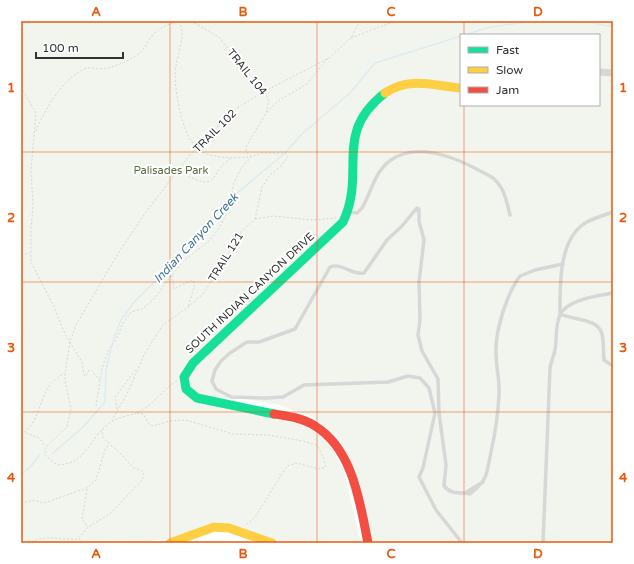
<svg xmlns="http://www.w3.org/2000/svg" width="634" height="564" viewBox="0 0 634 564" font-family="'Varela Round',sans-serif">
  <rect width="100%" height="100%" fill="#fff"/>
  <path fill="#f1f5ed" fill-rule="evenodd" d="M21,21H613V543H372L355,469L339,438L311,416L276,404L227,396L228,402L270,418L304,425L328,441L344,471L361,543H286L217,521L172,538L131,543H21ZM461,35H599V105H461Z"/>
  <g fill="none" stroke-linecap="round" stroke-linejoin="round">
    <path stroke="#ddebf3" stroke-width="1.5" d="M584,21L613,27
      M465,35L486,28L532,21
      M52,454L83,427L105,402L106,370L113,341L121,320L134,302L171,266L230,199L285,153L303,133L350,93L375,63L461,36
      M21,475L33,464L39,455"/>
    <path stroke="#d6d6d6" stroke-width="1" stroke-dasharray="2 2" stroke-linecap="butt" d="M180,21C180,26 183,31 182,36C181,49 175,62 175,76C176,96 183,142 202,152C217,159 235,158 251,157
      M191,21L219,37L243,68L265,91L269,101L266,113L246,147V152L251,156
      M351,38L395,21
      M21,87L36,113L31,170L33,204L31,231V262L54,307L65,334L82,362L84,375L86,376L89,370H91L100,380
      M267,112L278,101L307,84L328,58
      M36,131C44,110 65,75 87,68C91,67 96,69 100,69C110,69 126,62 134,57C146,50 146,42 154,34C161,27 169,24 178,21
      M178,170C224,199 207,168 233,158
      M255,219L273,216L312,220L336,218
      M21,255L30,253
      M172,275L174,289L192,280L195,284L188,307
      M177,381C163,389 155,403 141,411C132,416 118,416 110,423C88,438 88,464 57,465L45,455V448L67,427L71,409L65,381V373L70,342L76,325L119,252L146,212L189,156L234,110L265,91L329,58L351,38L360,21
      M96,406L102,368L109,349L116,340L123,323L131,312L142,309L153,300L183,261L208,242L218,230L227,213L234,183L240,170L251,157L262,153H285L288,157L280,167L270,175L262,187L255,219L240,233L221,267L202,295L187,308L163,325L157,334L144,355L128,392L112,420
      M117,409L115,397L136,369
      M137,413L143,414L149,424L153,426L170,421L186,420L233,434L268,435L303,441L317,445L324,459L326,467L319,469L297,463L287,466L255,517L245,526
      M26,433L39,438L45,446
      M21,434C36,427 39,405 46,391C49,384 58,377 64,373
      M87,489L82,519L88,527
      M21,503L33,500L44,503L87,488L96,480L105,450L109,444
      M79,539L83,543
      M28,543C49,533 57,541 78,539L88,527L110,514L142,480L144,474L141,470C131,469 128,461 122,455C116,449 109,444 103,438L102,429"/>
    <path stroke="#d7d7d7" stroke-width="3.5" d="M416,209L402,226L387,240L364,273C353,276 341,262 330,267L295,329L259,342H247L230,353L221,361L215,370L212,381L216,389L231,397L266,398L283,397L304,385L388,382L408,376L420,378L429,388L435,413L423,468L419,477L436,510L462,543
      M350,212L357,213L362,208C372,191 374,172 391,160C418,141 459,159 484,173C488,175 493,177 496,181C505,190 507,203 510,215
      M419,212L416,209L417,208L419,209V221L424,240L419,282L420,319L418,335L422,351L438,379L439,413L446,465L444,486C450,493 456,493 465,493
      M613,212C605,215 594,218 587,222C558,238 560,286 560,314C572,320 598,318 602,334C604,342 603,351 604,360L613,366
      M483,482L465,493L470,494C489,478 486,475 491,452C495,434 498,415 499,395C500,381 496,367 496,353C495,331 507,293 520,276L535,270L563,264
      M543,543L550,368C551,361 554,356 555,350C557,339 555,326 560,315C567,299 598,296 613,293"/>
    <path stroke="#d7d7d7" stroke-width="7" d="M599,72L613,73"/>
    <path stroke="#16e098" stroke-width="9" d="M274,414L197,398L186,389L184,377L193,363L343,222C367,171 332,134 385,93"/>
    <path stroke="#ffcf43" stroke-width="9" d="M385,93C409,76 434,86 461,88
      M170,543L214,527L229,528L272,543"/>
    <path stroke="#f24e42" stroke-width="9" d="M274,414C288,416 303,418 315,426C353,449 360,503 368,543"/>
  </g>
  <path fill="none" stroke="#e8590c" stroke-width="1" stroke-opacity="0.55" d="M170,21V543M317,21V543M464,21V35M464,105V543M21,152H613M21,282H613M21,412H613"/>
  <g text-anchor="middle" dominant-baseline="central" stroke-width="4" stroke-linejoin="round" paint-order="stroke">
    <g font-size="11" fill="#333" stroke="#fff">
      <text transform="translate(247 72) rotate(51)">TRAIL 104</text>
      <text transform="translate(215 131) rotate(-45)">TRAIL 102</text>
      <text transform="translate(226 257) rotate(-58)">TRAIL 121</text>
      <text transform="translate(250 293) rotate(-43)">SOUTH INDIAN CANYON DRIVE</text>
    </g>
    <g font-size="11" fill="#56703f" stroke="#fff">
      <text x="171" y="170">Palisades Park</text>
    </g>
    <g font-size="12" font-style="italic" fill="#3f7597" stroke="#fff">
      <text transform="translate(196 238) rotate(-47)">Indian Canyon Creek</text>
    </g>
  </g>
  <rect width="634" height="564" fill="none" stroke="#ffffff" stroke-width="44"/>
  <rect x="460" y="34" width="140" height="72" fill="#ffffff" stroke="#adadad"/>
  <rect x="468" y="47" width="20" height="6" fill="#16e098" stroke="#adadad"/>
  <text x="496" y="54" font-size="12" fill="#333333">Fast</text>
  <rect x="468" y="67" width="20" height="6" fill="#ffcf43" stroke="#adadad"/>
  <text x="496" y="74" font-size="12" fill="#333333">Slow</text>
  <rect x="468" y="87" width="20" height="6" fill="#f24e42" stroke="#adadad"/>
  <text x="496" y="94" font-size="12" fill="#333333">Jam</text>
  <path d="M36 52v6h87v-6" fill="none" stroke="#333333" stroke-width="2"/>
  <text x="42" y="52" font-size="12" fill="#333333" stroke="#ffffff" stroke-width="3" paint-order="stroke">100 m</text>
  <rect x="22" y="22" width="590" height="520" fill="none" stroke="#e8590c" stroke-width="1.5"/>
  <g font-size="13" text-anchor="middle" font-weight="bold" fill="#e8590c">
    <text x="96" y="16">A</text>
    <text x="243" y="16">B</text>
    <text x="391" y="16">C</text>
    <text x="538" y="16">D</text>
    <text x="11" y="92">1</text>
    <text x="623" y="92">1</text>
    <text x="11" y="222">2</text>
    <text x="623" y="222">2</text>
    <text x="11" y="352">3</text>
    <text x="623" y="352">3</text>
    <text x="11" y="482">4</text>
    <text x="623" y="482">4</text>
    <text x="96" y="558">A</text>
    <text x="243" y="558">B</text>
    <text x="391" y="558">C</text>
    <text x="538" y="558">D</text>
  </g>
</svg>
